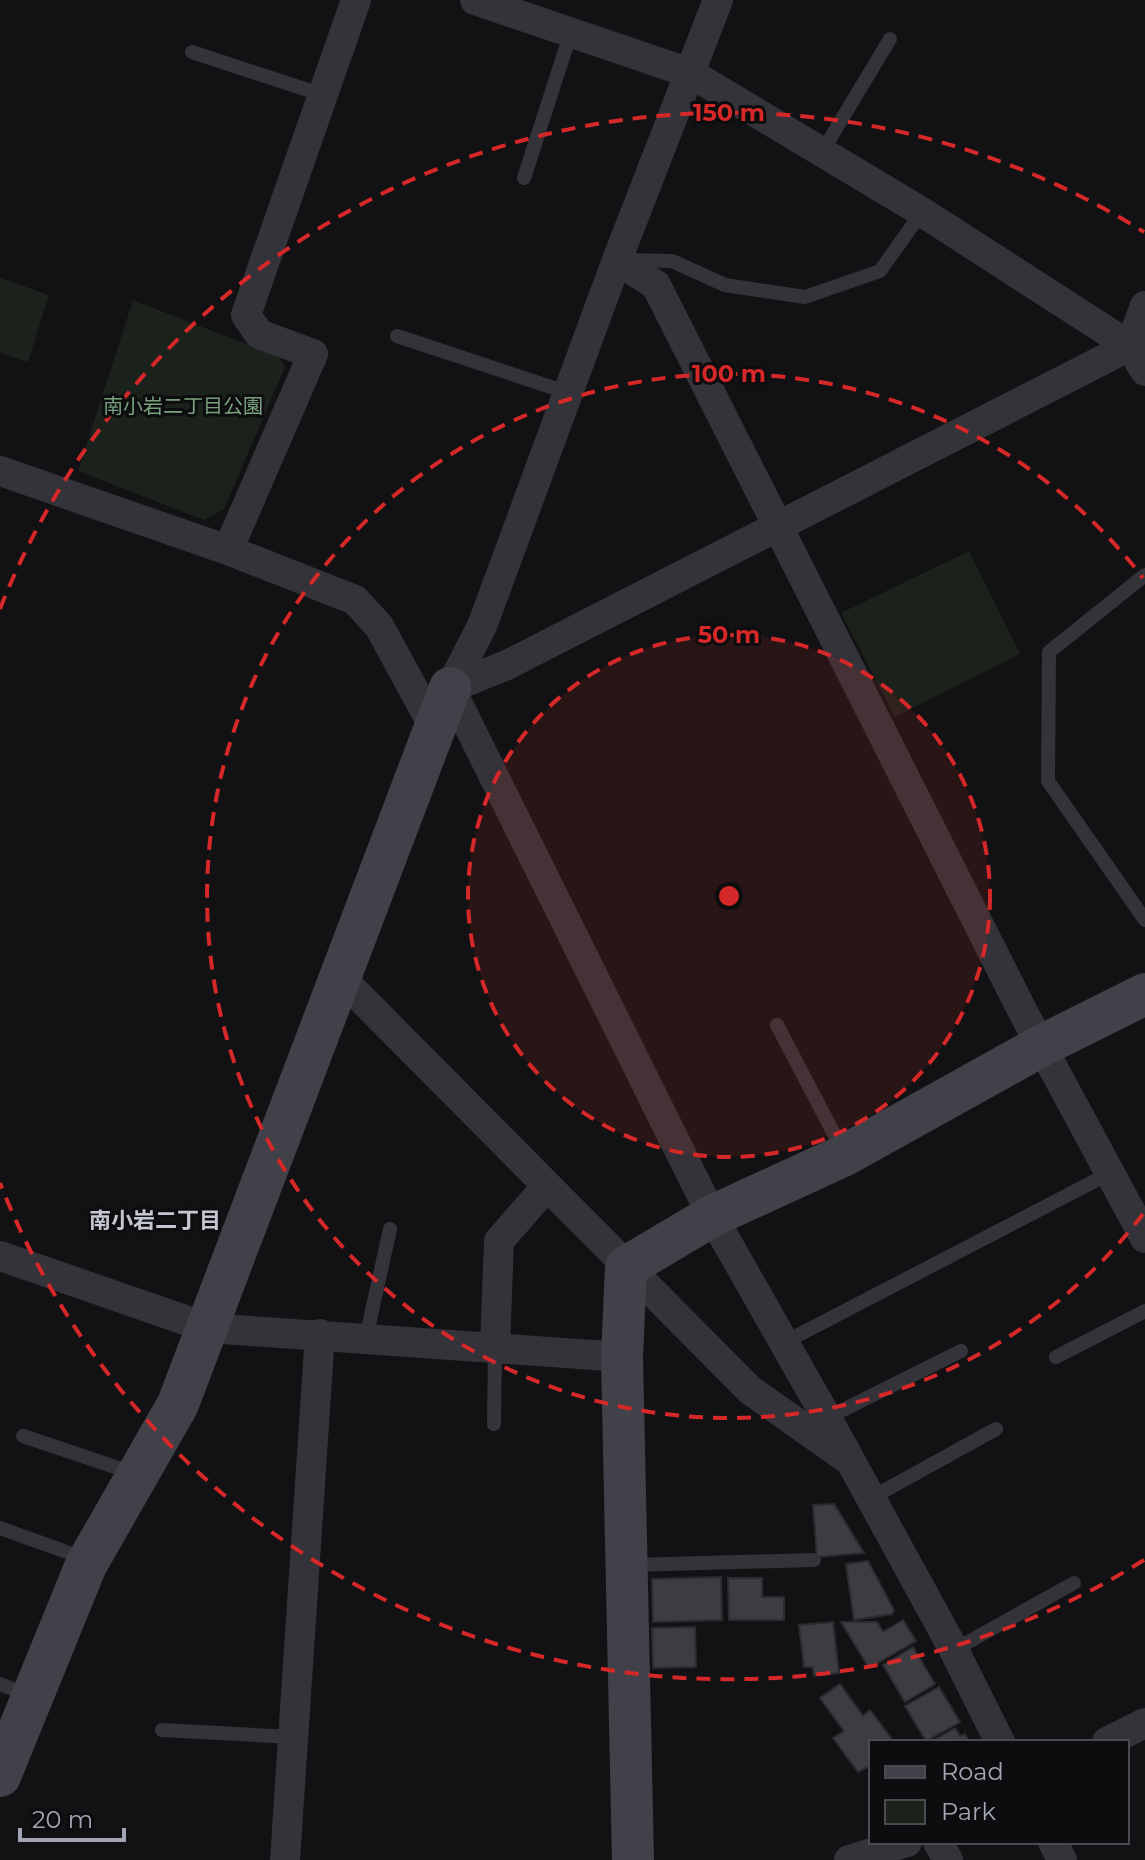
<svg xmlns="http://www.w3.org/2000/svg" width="1145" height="1860" viewBox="0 0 1145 1860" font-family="Montserrat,'Noto Sans JP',sans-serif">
  <rect width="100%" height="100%" fill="#121214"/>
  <path fill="#1a221b" d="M0,278L49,295L28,362L0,353Z
    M133,300L279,357L285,367L224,509L204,520L78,471Z
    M969,551L1020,654L895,717L841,613Z"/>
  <path fill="#3c3c41" stroke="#2c2c30" stroke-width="2" d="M834,1504L864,1553L817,1557L813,1505Z
    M868,1561L894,1610L892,1614L854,1620L846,1564Z
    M721,1577L722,1620L653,1622L652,1579Z
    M728,1578H762V1597H784V1620H729Z
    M903,1620L916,1641L869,1668L841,1622H877L883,1632Z
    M833,1622L839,1673L814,1676L813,1667H804L799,1625Z
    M695,1627L696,1667L653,1668L652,1628Z
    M913,1647L935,1684L905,1702L883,1665Z
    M840,1684L863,1716L870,1710L894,1742H871V1765L858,1772L833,1738L844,1731L820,1698Z
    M939,1687L960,1722L926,1741L905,1706Z
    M955,1728L960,1736L965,1734L969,1742H931Z"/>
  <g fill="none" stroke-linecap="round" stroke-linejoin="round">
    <path stroke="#333339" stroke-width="14" d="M192,52L323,95
      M822,152L890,39
      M524,178L571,32
      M628,260L672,261L725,285L805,297L880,271L922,212
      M397,336L569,393
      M1145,575L1049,652L1048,781L1145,920
      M777,1025L843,1151
      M366,1338L390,1229
      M785,1342L1112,1172
      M1056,1357L1145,1311
      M827,1418L961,1351
      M494,1424L495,1348
      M23,1436L133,1473
      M871,1498L996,1429
      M0,1528L86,1559
      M631,1565L814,1560
      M954,1650L1074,1583
      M0,1684L28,1695
      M162,1730L293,1737"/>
    <path stroke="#333339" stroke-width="30" d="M475,0L690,73L922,212L1130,346L1145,371
      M617,260L656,285L1024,1014L1145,1238
      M0,471L228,550L355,600L379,626L435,729
      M228,550L313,354L259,334L246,315L356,0
      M450,688L712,1216L827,1418L954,1650L1000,1742
      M450,688L507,665L1130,346L1145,306
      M450,688L482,626L617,260L718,0
      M341,978L750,1390L846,1458
      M0,1256L208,1328L622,1357
      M495,1348L499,1241L547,1186
      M1107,1742L1145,1723
      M938,1842L948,1860
      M1053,1842L1062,1860
      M285,1860L320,1334
      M849,1860L907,1842"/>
    <path stroke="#414249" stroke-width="42" d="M0,1776L86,1565L178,1404L450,688
      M633,1860L622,1357L626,1267L712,1216L845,1155L1041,1046L1145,994"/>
  </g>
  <circle cx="729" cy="896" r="261" fill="#d62828" fill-opacity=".12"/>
  <g fill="none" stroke="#d62828" stroke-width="4" stroke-dasharray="14 10">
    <circle cx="729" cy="896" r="261"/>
    <path d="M1143 1214A522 522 0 1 1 1143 578"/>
    <path d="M1144 1560A783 783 0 0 1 0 1183M0 609A783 783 0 0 1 1144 232"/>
  </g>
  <g text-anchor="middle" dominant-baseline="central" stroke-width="6" stroke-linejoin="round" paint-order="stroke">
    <g font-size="20" fill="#79a17d" stroke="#0d0d0f">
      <text x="183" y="406">南小岩二丁目公園</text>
    </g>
    <g font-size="22" font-weight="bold" fill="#c4c7d1" stroke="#0d0d0f">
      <text x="155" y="1220">南小岩二丁目</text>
    </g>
  </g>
  <circle cx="729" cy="896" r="12" fill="#d62828" stroke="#0d0d0f" stroke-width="4"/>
  <g font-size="24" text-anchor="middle" font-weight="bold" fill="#d62828" stroke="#0d0d0f" stroke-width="6" stroke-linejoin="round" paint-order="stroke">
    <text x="729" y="121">150 m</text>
    <text x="729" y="382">100 m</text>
    <text x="729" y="643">50 m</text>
  </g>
  <rect x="869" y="1740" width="260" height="104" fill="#0d0d0f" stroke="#494b51" stroke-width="2"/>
  <rect x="885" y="1766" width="40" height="12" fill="#414249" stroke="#494b51" stroke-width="2"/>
  <text x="941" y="1780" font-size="24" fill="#a3a7b5">Road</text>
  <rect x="885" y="1800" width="40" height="24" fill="#1a221b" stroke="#494b51" stroke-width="2"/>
  <text x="941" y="1820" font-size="24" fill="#a3a7b5">Park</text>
  <path d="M20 1828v12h104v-12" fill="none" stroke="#a3a7b5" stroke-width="4"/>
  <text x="32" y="1828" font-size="24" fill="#a3a7b5" stroke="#0d0d0f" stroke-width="6" paint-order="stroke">20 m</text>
</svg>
